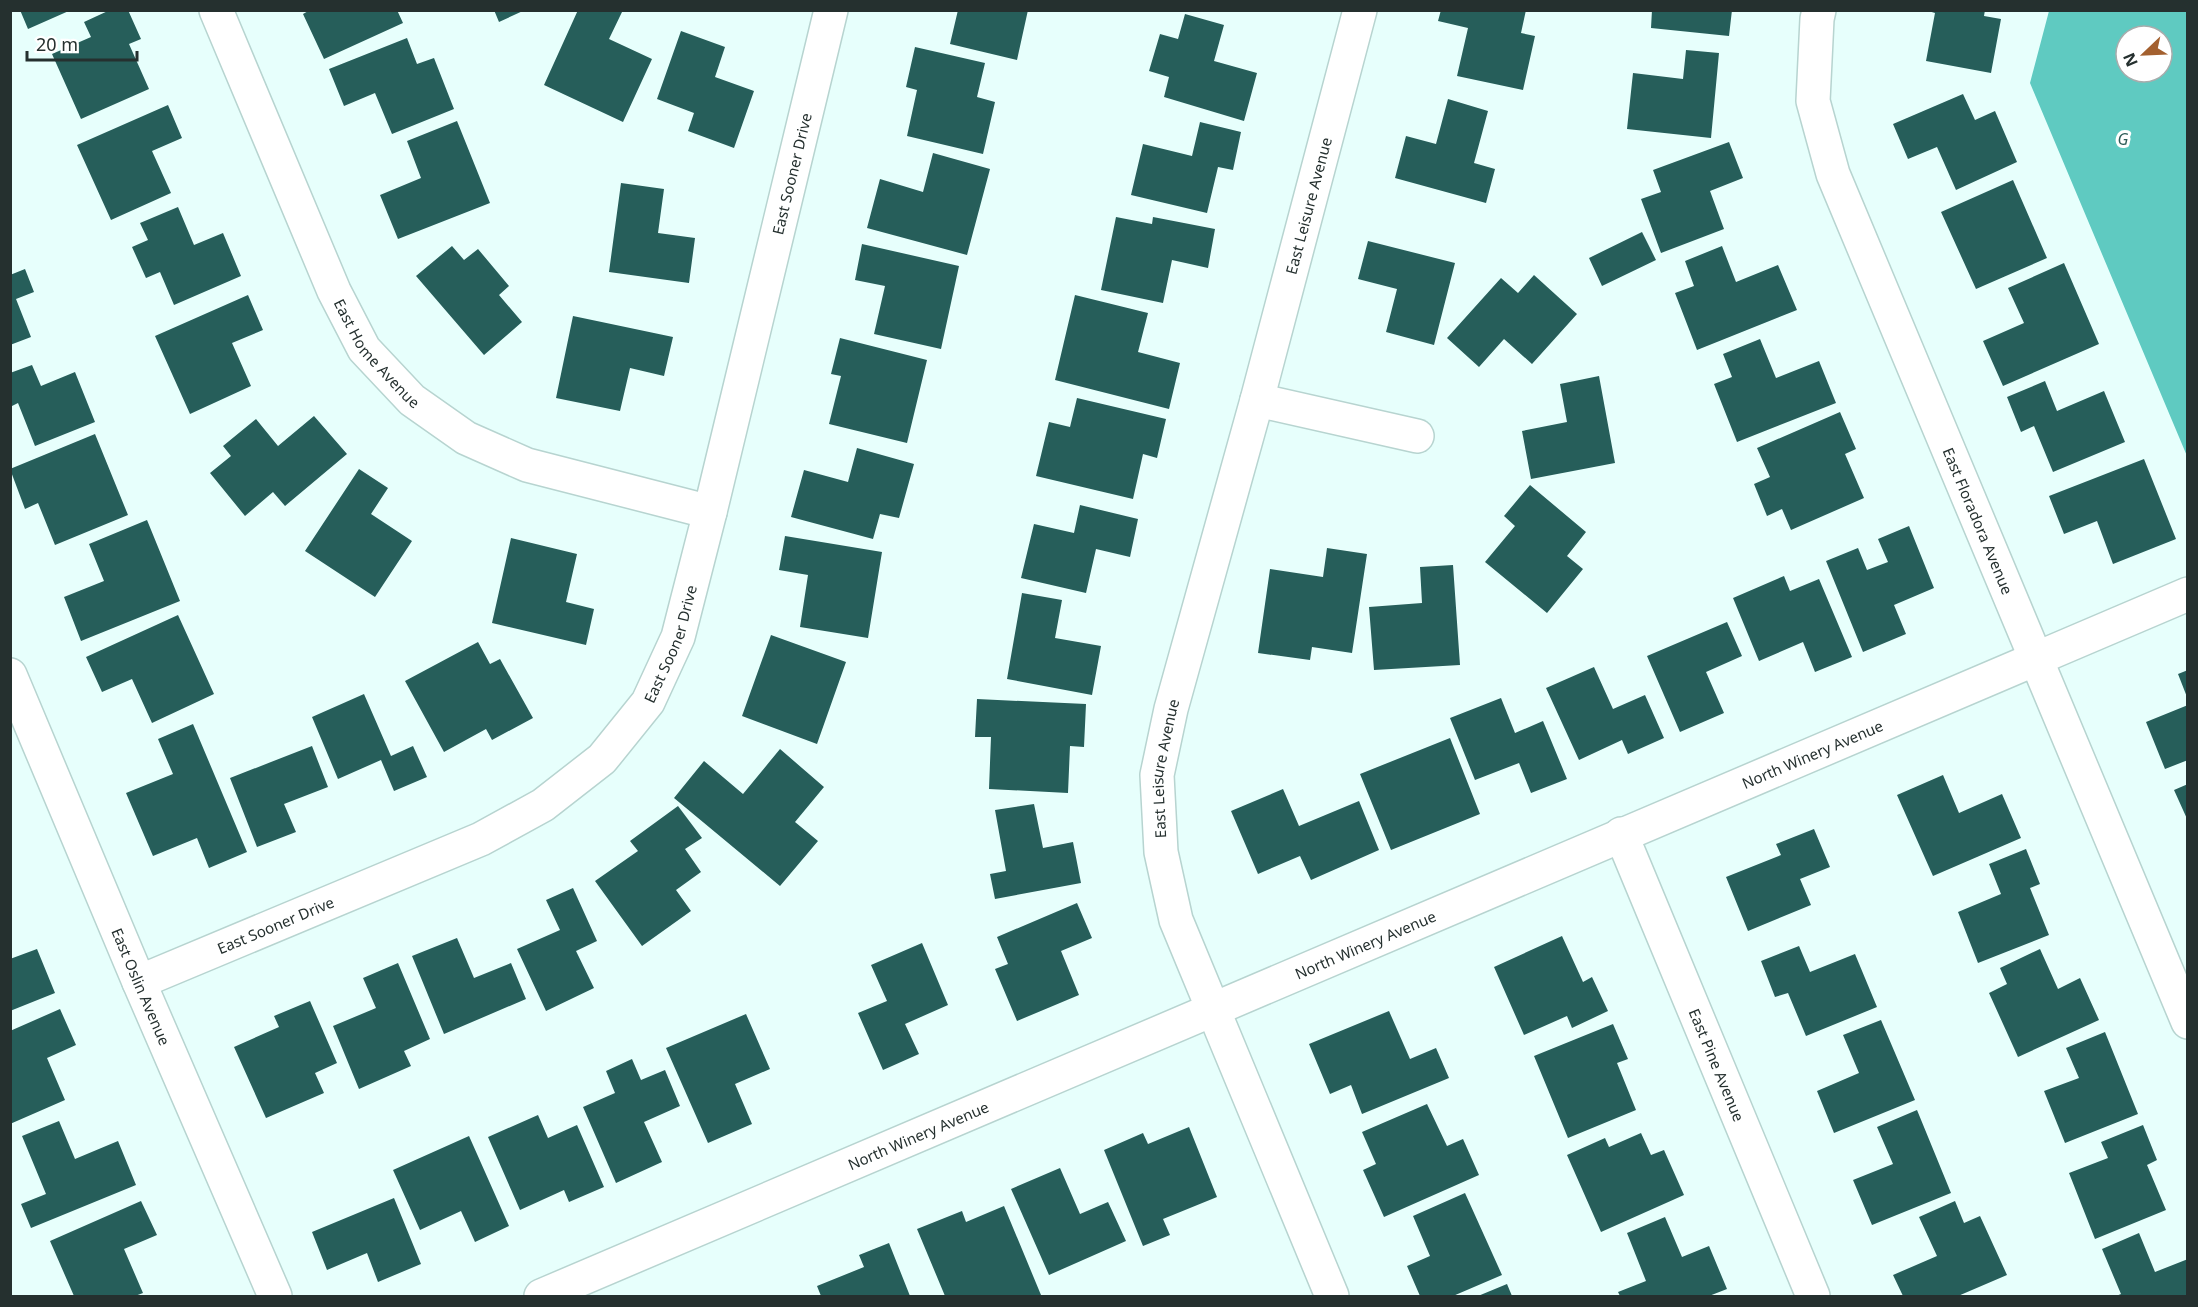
<svg xmlns="http://www.w3.org/2000/svg" width="2198" height="1307" viewBox="0 0 2198 1307" font-family="'Noto Sans',sans-serif">
  <rect width="100%" height="100%" fill="#e7fffc"/>
  <path fill="#5fcac1" fill-rule="evenodd" d="M2049,11H2187V456L2030,83ZM2126,36H2162V72H2126Z"/>
  <path fill="#265e5a" d="M20,10H71L28,29Z
    M110,10H128L141,39L129,44L149,89L81,119L52,54L91,37L84,22Z
    M310,10H397L403,23L324,59L303,14Z
    M494,10H525L499,22Z
    M578,10H618L622,12L609,39L652,59L623,122L544,85Z
    M958,10H1028L1017,60L950,44Z
    M1441,10H1526L1521,33L1535,36L1523,90L1457,76L1468,28L1438,21Z
    M1652,10H1732L1729,36L1651,28Z
    M1925,10H1985L1984,16L2001,19L1991,73L1926,61L1935,13Z
    M1185,14L1224,25L1214,61L1257,73L1244,121L1164,97L1169,77L1149,71L1160,34L1178,39Z
    M681,31L725,47L715,77L754,91L734,148L688,131L694,113L657,99Z
    M407,38L417,64L434,58L454,109L392,134L375,93L344,106L329,69Z
    M915,47L985,63L977,97L995,102L983,154L907,136L917,90L906,87Z
    M1686,50L1719,53L1711,138L1627,129L1633,73L1683,79Z
    M1963,94L1975,120L1995,111L2017,162L1956,190L1937,147L1908,159L1893,124Z
    M1448,99L1488,111L1474,163L1495,169L1486,203L1395,178L1406,136L1436,144Z
    M168,105L182,138L152,151L171,193L111,220L77,145Z
    M457,121L490,203L398,239L380,195L421,178L407,141Z
    M1200,122L1241,132L1233,170L1218,167L1207,213L1131,195L1143,144L1192,156Z
    M1729,142L1743,178L1710,191L1724,229L1661,253L1641,199L1661,192L1653,170Z
    M933,153L990,169L967,255L867,228L880,179L923,192Z
    M2013,180L2047,258L1976,289L1941,212Z
    M621,183L664,189L658,233L695,238L689,283L609,272Z
    M178,207L194,245L223,233L241,276L174,305L160,272L146,278L132,247L148,240L140,223Z
    M1116,217L1152,224L1153,217L1215,229L1208,268L1172,260L1163,303L1101,290Z
    M1642,232L1656,260L1602,286L1589,258Z
    M1368,241L1455,263L1434,345L1386,332L1397,289L1358,279Z
    M862,244L959,266L941,349L874,334L885,286L855,280Z
    M452,246L464,260L478,249L509,286L499,295L522,322L484,355L416,276Z
    M1722,246L1736,282L1778,265L1797,310L1697,350L1675,293L1694,286L1685,261Z
    M2064,263L2099,344L2003,386L1983,341L2024,323L2008,288Z
    M25,269L34,292L16,299L31,337L10,345V275Z
    M1534,275L1577,314L1532,364L1504,339L1479,367L1447,338L1501,278L1518,293Z
    M248,295L263,330L232,343L251,386L190,414L155,336Z
    M1075,295L1148,313L1138,352L1180,363L1169,409L1055,380Z
    M573,316L673,337L664,376L630,368L620,411L556,398Z
    M840,338L927,360L907,443L829,424L841,376L831,374Z
    M1760,339L1776,378L1819,361L1836,403L1737,442L1714,384L1732,377L1723,354Z
    M32,365L41,386L75,372L95,422L35,446L18,403L10,407V373Z
    M1599,376L1615,463L1531,479L1522,431L1567,422L1560,384Z
    M2045,381L2057,411L2104,391L2125,442L2053,472L2034,426L2021,432L2007,397Z
    M1077,398L1166,419L1157,458L1143,454L1133,499L1036,476L1049,422L1070,427Z
    M1840,412L1856,449L1845,454L1864,498L1791,530L1782,509L1767,516L1754,484L1770,477L1757,448Z
    M314,416L347,454L285,506L273,492L245,516L210,473L231,456L223,446L256,419L278,446Z
    M95,434L128,515L55,545L38,503L25,509L10,469Z
    M857,448L914,464L899,518L880,514L873,539L791,517L804,470L848,482Z
    M2144,459L2176,539L2113,564L2097,521L2064,534L2049,496Z
    M359,469L388,488L371,514L412,541L375,597L305,551Z
    M1530,485L1586,532L1567,556L1583,569L1547,613L1485,562L1515,526L1504,516Z
    M1080,505L1138,519L1130,557L1096,549L1086,593L1021,578L1034,524L1074,533Z
    M147,520L180,601L81,641L64,597L104,581L89,544Z
    M1909,526L1934,588L1894,605L1906,634L1863,652L1826,561L1858,548L1867,570L1888,562L1878,539Z
    M785,536L882,552L868,638L800,627L808,575L779,570Z
    M511,538L577,554L566,602L594,609L586,645L492,623Z
    M1327,548L1367,554L1352,653L1312,647L1310,660L1258,653L1270,569L1323,577Z
    M1453,565L1460,665L1374,670L1369,607L1422,603L1420,567Z
    M1784,576L1790,591L1819,579L1852,657L1815,672L1803,642L1759,661L1733,598Z
    M1022,593L1062,600L1055,638L1101,646L1092,695L1007,679Z
    M178,615L214,694L152,723L132,679L102,692L86,657Z
    M1727,622L1742,656L1706,672L1724,713L1680,732L1647,656Z
    M771,635L846,662L817,744L742,716Z
    M478,642L490,664L500,659L533,718L492,740L486,729L444,752L405,681Z
    M1594,667L1613,709L1645,695L1664,738L1628,754L1622,740L1579,760L1546,688Z
    M2188,670V697H2187L2178,674Z
    M364,694L391,756L413,746L427,777L394,791L381,760L338,779L312,717Z
    M1501,698L1515,733L1543,721L1567,779L1531,793L1519,763L1475,780L1450,718Z
    M977,699L1086,704L1084,747L1070,746L1068,793L989,789L991,737H975Z
    M2188,705V760L2165,769L2146,722Z
    M193,724L247,852L209,868L197,838L153,856L126,793L173,774L158,739Z
    M1450,738L1480,814L1391,850L1360,774Z
    M312,746L328,787L284,804L296,832L257,847L230,778Z
    M780,749L824,787L795,822L818,841L780,886L674,798L704,761L743,794Z
    M1943,775L1959,813L2002,794L2021,838L1933,876L1897,795Z
    M2188,784V821L2174,790Z
    M1283,789L1299,826L1359,801L1379,850L1311,880L1300,856L1258,874L1231,811Z
    M1034,804L1043,848L1073,842L1081,883L995,899L990,874L1006,871L995,810Z
    M678,806L702,838L685,849L701,872L676,890L691,911L642,946L595,881L638,851L630,841Z
    M1814,829L1830,867L1800,879L1811,905L1748,931L1726,877L1781,855L1776,844Z
    M2026,849L2040,884L2030,888L2049,935L1978,963L1958,912L2001,894L1989,864Z
    M573,888L597,941L576,951L594,988L546,1011L517,949L560,930L546,900Z
    M1077,903L1092,938L1061,951L1079,995L1017,1021L995,969L1008,964L997,937Z
    M1562,936L1583,982L1592,977L1608,1011L1572,1028L1567,1016L1524,1035L1494,967Z
    M457,938L474,978L511,963L526,999L444,1034L412,956Z
    M922,943L948,1005L905,1024L919,1054L883,1070L858,1013L887,1001L871,965Z
    M1799,946L1810,972L1855,954L1877,1007L1806,1036L1788,993L1775,997L1761,961Z
    M37,949L55,993L10,1011V959Z
    M2040,949L2058,989L2080,978L2099,1020L2018,1057L1989,993L2007,984L2000,968Z
    M398,963L430,1039L404,1051L411,1066L359,1089L333,1026L376,1008L363,978Z
    M310,1001L337,1063L315,1073L324,1093L266,1118L234,1047L279,1027L274,1016Z
    M60,1009L76,1045L47,1058L65,1100L10,1124V1031Z
    M1389,1011L1410,1059L1436,1048L1449,1078L1362,1114L1351,1085L1330,1094L1309,1044Z
    M746,1014L770,1069L735,1084L752,1124L708,1143L666,1048Z
    M1881,1020L1915,1100L1834,1133L1817,1091L1859,1073L1843,1035Z
    M1613,1024L1628,1059L1617,1063L1636,1110L1568,1138L1534,1056Z
    M2105,1032L2138,1114L2065,1143L2044,1091L2079,1078L2066,1048Z
    M632,1059L641,1080L665,1070L680,1106L644,1122L662,1162L616,1183L583,1107L615,1093L606,1071Z
    M1427,1104L1447,1146L1463,1139L1479,1175L1384,1217L1363,1170L1376,1164L1362,1132Z
    M1917,1110L1951,1193L1872,1225L1853,1180L1893,1164L1877,1127Z
    M538,1115L548,1138L577,1125L604,1187L569,1202L564,1190L520,1210L488,1137Z
    M59,1121L75,1159L118,1141L136,1185L31,1228L21,1204L46,1194L22,1136Z
    M2143,1125L2157,1160L2147,1165L2166,1210L2095,1239L2069,1173L2108,1158L2101,1142Z
    M1189,1127L1217,1197L1163,1219L1170,1235L1143,1246L1104,1150L1143,1133L1148,1144Z
    M1641,1133L1651,1155L1664,1150L1684,1195L1601,1232L1567,1155L1605,1138L1609,1147Z
    M469,1136L509,1226L475,1242L461,1211L420,1230L393,1170Z
    M1060,1168L1080,1214L1108,1202L1126,1241L1049,1275L1011,1189Z
    M1465,1193L1502,1275L1453,1296H1420L1407,1266L1430,1256L1413,1216Z
    M394,1198L421,1264L378,1282L367,1253L327,1270L312,1232Z
    M141,1201L157,1235L124,1249L143,1293L135,1296H74L50,1241Z
    M1955,1201L1964,1223L1980,1216L2007,1275L1958,1296H1903L1893,1275L1937,1256L1919,1217Z
    M1004,1206L1041,1295L945,1296L917,1229L962,1211L966,1222Z
    M1665,1217L1682,1257L1709,1246L1727,1289L1709,1296H1620L1618,1292L1646,1281L1627,1233Z
    M2139,1233L2155,1272L2188,1259V1296H2116L2121,1294L2102,1249Z
    M889,1243L910,1296H821L817,1286L864,1267L859,1255Z
    M1507,1284L1512,1296H1478Z"/>
  <g fill="none" stroke-linecap="round" stroke-linejoin="round">
    <defs>
      <g id="street">
        <path id="s1" d="M216,10L334,291L364,349L412,400L466,438L527,465L710,512"/>
        <path id="s2" d="M1819,10L1817,19L1813,101L1833,174L2188,1022"/>
        <path d="M1257,400L1417,436"/>
        <path id="s3" d="M10,675L139,982L275,1296"/>
        <path id="s4" d="M1621,834L1813,1296"/>
        <path id="s5" d="M139,982L481,839L543,805L602,759L648,702L678,637L710,512L831,10"/>
        <path id="s6" d="M541,1296L2188,594"/>
        <path id="s7" d="M1332,1296L1176,920L1161,852L1157,775L1171,709L1257,400L1360,10"/>
      </g>
    </defs>
    <use href="#street" stroke="#b7d4d0" stroke-width="36"/>
    <use href="#street" stroke="#fff" stroke-width="33"/>
  </g>
  <g text-anchor="middle" dominant-baseline="central" stroke-width="6" stroke-linejoin="round" paint-order="stroke">
    <g font-size="15" fill="#25302f" stroke="#fff">
      <text stroke="none"><textPath href="#s5" startOffset="1138">East Sooner Drive</textPath></text>
      <text stroke="none"><textPath href="#s7" startOffset="1143">East Leisure Avenue</textPath></text>
      <text stroke="none"><textPath href="#s1" startOffset="381">East Home Avenue</textPath></text>
      <text stroke="none"><textPath href="#s2" startOffset="543">East Floradora Avenue</textPath></text>
      <text stroke="none"><textPath href="#s5" startOffset="652">East Sooner Drive</textPath></text>
      <text stroke="none"><textPath href="#s6" startOffset="1382">North Winery Avenue</textPath></text>
      <text stroke="none"><textPath href="#s7" startOffset="561">East Leisure Avenue</textPath></text>
      <text stroke="none"><textPath href="#s5" startOffset="148">East Sooner Drive</textPath></text>
      <text stroke="none"><textPath href="#s6" startOffset="896">North Winery Avenue</textPath></text>
      <text stroke="none"><textPath href="#s3" startOffset="338">East Oslin Avenue</textPath></text>
      <text stroke="none"><textPath href="#s4" startOffset="250">East Pine Avenue</textPath></text>
      <text stroke="none"><textPath href="#s6" startOffset="410">North Winery Avenue</textPath></text>
    </g>
    <g font-size="16" font-style="italic" fill="#2b5a56" stroke="#fff">
      <text x="2123" y="139">G</text>
    </g>
  </g>
  <rect width="2198" height="1307" fill="none" stroke="#25302f" stroke-width="24"/>
  <g transform="translate(2144 54) rotate(247)"><circle r="28" fill="#ffffff" stroke="#a8acac" stroke-width="1.5"/>
  <path d="M0-4.5L10 22L0 15L-10 22Z" fill="#a3602f"/>
  <text y="-9" font-size="16" font-weight="bold" text-anchor="middle" fill="#25302f">N</text>
  </g>
  <path d="M27 51v9h110v-9" fill="none" stroke="#25302f" stroke-width="3"/>
  <text x="36" y="51" font-size="18" fill="#25302f" stroke="#ffffff" stroke-width="4.5" paint-order="stroke">20 m</text>
</svg>
